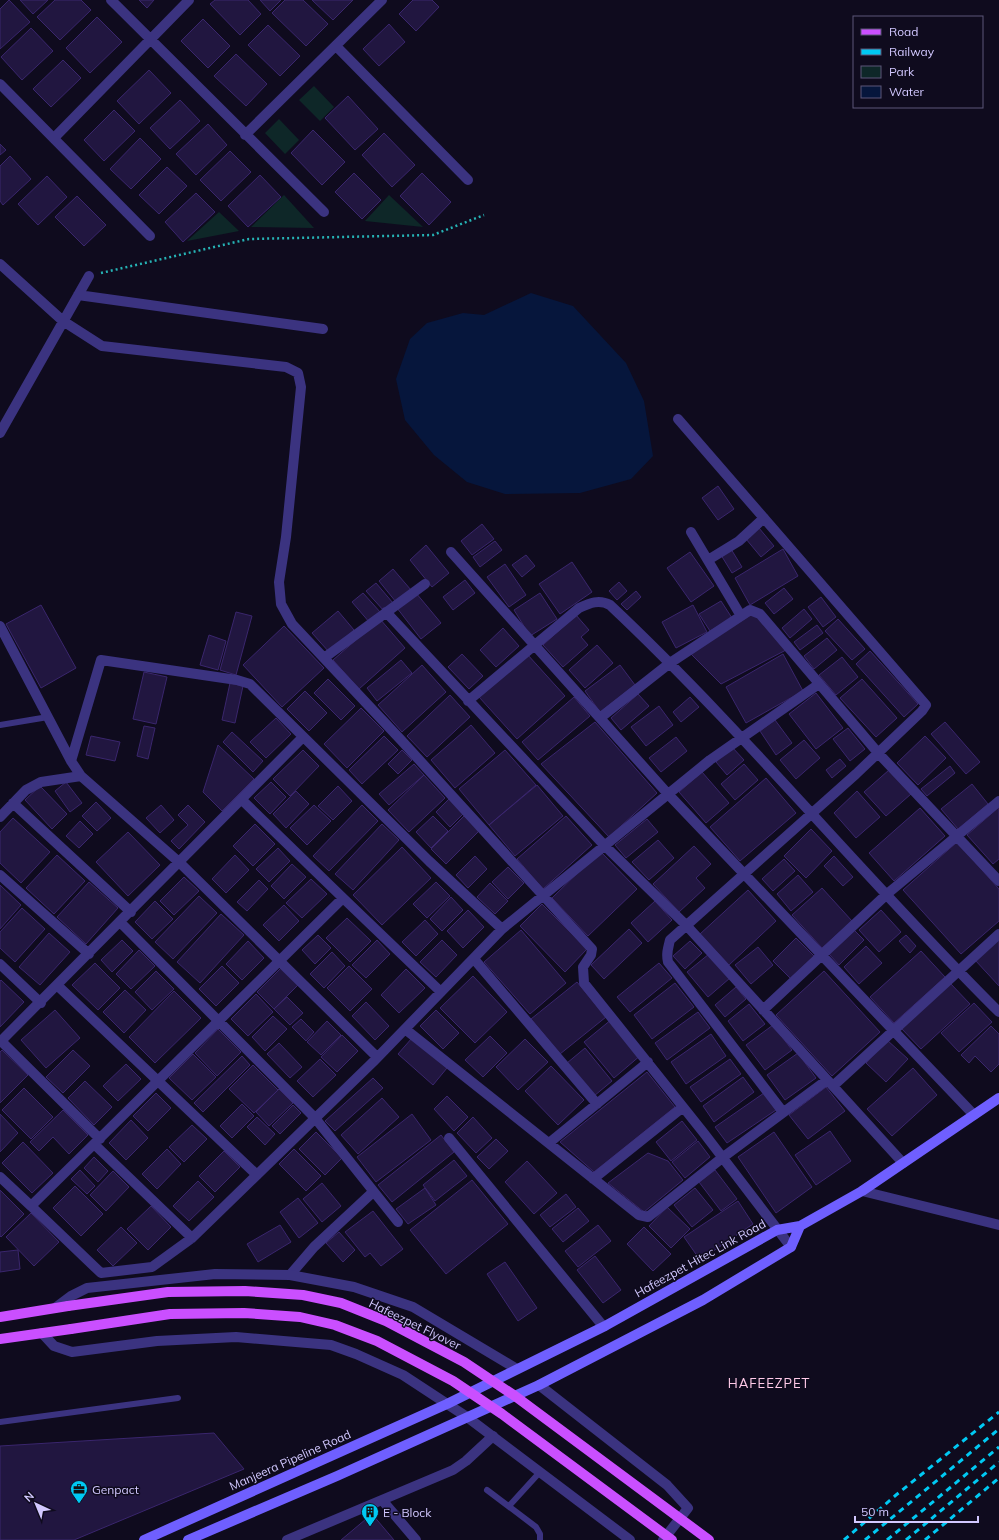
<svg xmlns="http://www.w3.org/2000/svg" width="999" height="1540" viewBox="0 0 999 1540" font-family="Mulish,sans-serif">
  <rect width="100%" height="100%" fill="#0f0b1e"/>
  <path fill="#0e2728" d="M314,86L334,107L320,121L299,100Z
    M279,119L299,140L285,154L265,133Z
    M284,195L314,228L251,227Z
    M389,195L423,227L365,221Z
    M219,212L239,231L187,241Z"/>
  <path fill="#06163c" d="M531,293L573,306L626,363L644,401L653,456L631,479L580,493L505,494L467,482L434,455L405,420L396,379L410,339L427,323L463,313L484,315Z"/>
  <path fill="#211640" stroke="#3a266d" d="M9,0L30,22L0,49V9Z
    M20,0H48L33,14Z
    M55,0H81L91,10L60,40L37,17Z
    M139,0H154L147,8Z
    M215,0H248L261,14L240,35L210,4Z
    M260,0H281L270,11Z
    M285,0H303L328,24L306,46L272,13Z
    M312,0H353L333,20Z
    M413,0H432L439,7L416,31L399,14Z
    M97,17L122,42L90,73L66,48Z
    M203,19L230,46L208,68L181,41Z
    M389,24L405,42L379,66L363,49Z
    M268,25L300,56L280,76L248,45Z
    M31,28L53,51L22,80L1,57Z
    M236,54L267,84L246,106L214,76Z
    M63,60L81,78L51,107L33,89Z
    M149,70L171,93L139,124L117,101Z
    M348,96L378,129L355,150L325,118Z
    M180,100L200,121L170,149L150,128Z
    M114,110L135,131L104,161L84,140Z
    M208,124L227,145L196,175L176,154Z
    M313,130L345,162L322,185L291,153Z
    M384,133L415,165L392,187L362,155Z
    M140,138L161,159L131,189L110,169Z
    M0,144L6,150L0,155Z
    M230,151L251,172L221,201L200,180Z
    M10,156L31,179L3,205L0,201V166Z
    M167,167L187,186L159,214L139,195Z
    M354,173L381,200L362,219L335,192Z
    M422,173L451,202L429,225L400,196Z
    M260,175L281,197L248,227L228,206Z
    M47,176L67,197L38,225L18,204Z
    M196,193L215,212L183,242L165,222Z
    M77,196L106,225L84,246L55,217Z
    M718,486L734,509L718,520L702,498Z
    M482,524L494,539L472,555L461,541Z
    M759,528L774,546L761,557L746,539Z
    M495,541L502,550L480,567L473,557Z
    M426,545L449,573L432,587L410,560Z
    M731,549L742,567L732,573L721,555Z
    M783,549L798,576L750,605L735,578Z
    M690,552L714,586L691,602L667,568Z
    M526,555L535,566L522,577L512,565Z
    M572,562L592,592L560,614L539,584Z
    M505,564L526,595L509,607L487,577Z
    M393,569L411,590L396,602L379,581Z
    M465,580L475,593L453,610L443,597Z
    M619,582L627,591L617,600L609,591Z
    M376,583L393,603L384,611L366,591Z
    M784,588L793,599L774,614L765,603Z
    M636,591L641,597L627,610L621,604Z
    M363,593L381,613L370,623L352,602Z
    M416,593L441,623L421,639L397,608Z
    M540,593L557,619L530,636L514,610Z
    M821,597L836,617L823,627L808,607Z
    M721,601L732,618L710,631L699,614Z
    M41,605L76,668L41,688L6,624Z
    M693,605L707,632L676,648L662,622Z
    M804,609L812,619L790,638L782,628Z
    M338,611L354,630L329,652L312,633Z
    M236,612L252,616L236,675L220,670Z
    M754,613L786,650L721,684L690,653Z
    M576,615L589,630L581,637L588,645L563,667L543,645Z
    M380,619L405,648L359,689L333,660Z
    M838,619L865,649L852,660L825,631Z
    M817,625L823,633L800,650L794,642Z
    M284,626L324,668L282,707L243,665Z
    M503,628L519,646L496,667L480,650Z
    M209,635L226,641L218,670L200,665Z
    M827,638L837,650L814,669L804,656Z
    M597,645L613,663L585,688L569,670Z
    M870,651L918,704L904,717L856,664Z
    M462,654L483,676L469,689L448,667Z
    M527,654L565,696L517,739L479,697Z
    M783,654L803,691L746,723L726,687Z
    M842,657L858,677L836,695L819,675Z
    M401,660L412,673L377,701L367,688Z
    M422,665L446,692L402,732L378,705Z
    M620,665L635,685L600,712L585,691Z
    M144,672L167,677L156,724L133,719Z
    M328,679L355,706L341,720L314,693Z
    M862,679L897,718L876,737L840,698Z
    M230,683L243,686L235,723L222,720Z
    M305,691L327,713L309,731L287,709Z
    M816,693L843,728L816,749L789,714Z
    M638,694L649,706L621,730L611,718Z
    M450,695L470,717L427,757L407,736Z
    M574,697L590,716L538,760L522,742Z
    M690,697L699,707L681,722L673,712Z
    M659,706L673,725L646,746L631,727Z
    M361,708L384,731L347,768L324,744Z
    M276,718L291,734L266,758L250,742Z
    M775,720L792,743L776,755L760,731Z
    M595,722L657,793L609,837L541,764Z
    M945,722L980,762L966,774L931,734Z
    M471,725L495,753L455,788L431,760Z
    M144,726L155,728L148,759L137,756Z
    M848,728L865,749L850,761L833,739Z
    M232,732L263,761L253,772L223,742Z
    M91,736L120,742L115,761L86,755Z
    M384,736L398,750L362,784L349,770Z
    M925,736L946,758L918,785L897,763Z
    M676,737L687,751L661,772L649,758Z
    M804,740L820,758L796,779L780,760Z
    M218,745L254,779L222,811L203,792Z
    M732,747L744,760L727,775L716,762Z
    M303,750L319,766L290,796L273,779Z
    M402,750L412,760L398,774L388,764Z
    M505,750L536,785L489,825L459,789Z
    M840,759L846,766L832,778L826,770Z
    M414,764L424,775L389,805L379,794Z
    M744,764L758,780L735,800L721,784Z
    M950,766L955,773L927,796L921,789Z
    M889,770L911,794L886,816L864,792Z
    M702,772L729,803L706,823L679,792Z
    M424,775L445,798L409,832L388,810Z
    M766,778L796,813L740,861L710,827Z
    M66,782L82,803L70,812L55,791Z
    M271,782L286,797L270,814L254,798Z
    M972,784L988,804L958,829L941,809Z
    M537,785L563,816L515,856L489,825Z
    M40,786L67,814L52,829L25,800Z
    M338,786L352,801L333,820L318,806Z
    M296,791L309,804L286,828L273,814Z
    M857,791L880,817L856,838L834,813Z
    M450,798L464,813L450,827L436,812Z
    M96,802L111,818L97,831L82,816Z
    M161,805L174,820L160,833L146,818Z
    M188,805L205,822L179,849L171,841L188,825L178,815Z
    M314,805L331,821L307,845L290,828Z
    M362,805L378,821L329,871L313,856Z
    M999,807V859L993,864L967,835Z
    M920,808L945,836L894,881L869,853Z
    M433,816L448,831L431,848L416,832Z
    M464,816L479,831L446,864L431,849Z
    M566,816L592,845L543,889L517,859Z
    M13,818L50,852L21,883L0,863V832Z
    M647,819L658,832L626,858L615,845Z
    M80,821L93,834L79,848L66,836Z
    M255,824L275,844L253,866L233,846Z
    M382,824L399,840L353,890L335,874Z
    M811,829L832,851L806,878L784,856Z
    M128,832L160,865L128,896L96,862Z
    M658,840L674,858L649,880L632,862Z
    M957,842L999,889V921L961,954L903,890Z
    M694,846L711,864L696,878L705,888L679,912L653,884Z
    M402,847L431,878L382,925L353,895Z
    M278,848L290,861L269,882L256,869Z
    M600,851L637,889L588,936L552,898Z
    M57,855L85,881L54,914L26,888Z
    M235,855L249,870L226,893L212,879Z
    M475,856L487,869L468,888L456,875Z
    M834,856L853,877L843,886L824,866Z
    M784,859L795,871L773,891L762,879Z
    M292,864L306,877L284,899L271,886Z
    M508,867L524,883L508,899L492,882Z
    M798,875L813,892L791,911L777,894Z
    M184,877L199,891L174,915L160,901Z
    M311,879L327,894L302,918L286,903Z
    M259,880L268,889L247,911L237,902Z
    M89,882L118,908L86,944L57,917Z
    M436,882L450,896L427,918L413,904Z
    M490,883L508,901L495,914L477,897Z
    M0,885L21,905L0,929Z
    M822,888L852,921L822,948L792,915Z
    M748,890L776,921L729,965L700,934Z
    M199,896L217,913L173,959L155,942Z
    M451,897L463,910L442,931L430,919Z
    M155,901L173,919L152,939L135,922Z
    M655,901L672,920L648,942L631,923Z
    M542,904L587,949L565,972L520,926Z
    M284,905L299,921L279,941L263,925Z
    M22,908L45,929L15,962L0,948V932Z
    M468,910L484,927L463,948L447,931Z
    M881,910L901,932L879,952L859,930Z
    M221,914L244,935L200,983L177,962Z
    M347,918L371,941L350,962L326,938Z
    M425,920L438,934L416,956L402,942Z
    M629,929L642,943L604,979L591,965Z
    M853,929L864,940L839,965L829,954Z
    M521,930L566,983L530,1014L484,962Z
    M49,933L70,952L40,985L19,967Z
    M318,935L331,948L315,964L302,950Z
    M906,935L916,946L910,953L899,941Z
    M796,938L814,956L791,979L773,961Z
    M999,938V986L975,960Z
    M122,940L133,951L112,972L101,960Z
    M377,940L390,954L366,978L352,965Z
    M442,940L457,955L436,977L420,962Z
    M248,941L264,958L242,980L226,964Z
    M690,941L702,953L685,969L673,956Z
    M866,946L882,963L859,984L844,967Z
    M758,947L773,965L751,984L735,965Z
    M139,950L155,966L131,989L116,974Z
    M921,951L945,977L894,1023L870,997Z
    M332,952L345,966L324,988L310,974Z
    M709,954L730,978L708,997L687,972Z
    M95,963L120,988L98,1010L72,985Z
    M659,963L672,978L630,1012L617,997Z
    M222,966L239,983L216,1006L199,989Z
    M349,966L372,989L350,1011L327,988Z
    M281,968L298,985L274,1009L257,992Z
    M406,969L425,988L399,1013L381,995Z
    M156,971L174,989L152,1010L135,992Z
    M824,971L880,1032L832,1076L776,1015Z
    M473,976L507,1012L475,1043L440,1008Z
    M1,980L24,1002L0,1027V981Z
    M577,982L606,1017L560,1054L531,1019Z
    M675,983L694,1007L652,1039L634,1015Z
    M950,983L970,1004L921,1049L901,1028Z
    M736,987L746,999L725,1017L715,1005Z
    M125,990L146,1010L124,1033L103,1012Z
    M174,991L201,1018L155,1063L129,1037Z
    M256,994L273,1012L248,1036L231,1019Z
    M287,997L303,1013L290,1025L274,1009Z
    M366,1002L389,1026L375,1040L352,1016Z
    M974,1003L992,1022L959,1052L941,1033Z
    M749,1004L765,1024L743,1041L728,1021Z
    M55,1010L80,1038L46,1068L21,1040Z
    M436,1010L459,1033L443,1049L420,1026Z
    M698,1012L710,1028L667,1060L655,1043Z
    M273,1016L287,1029L265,1051L252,1037Z
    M301,1019L314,1032L306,1041L292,1027Z
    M612,1019L641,1055L614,1078L584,1042Z
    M327,1021L341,1035L321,1055L307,1042Z
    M773,1025L792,1050L765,1070L746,1045Z
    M991,1026L999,1034V1064L991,1072L975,1056L969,1063L961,1055Z
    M218,1029L241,1052L217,1076L195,1053Z
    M711,1034L726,1056L686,1084L671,1062Z
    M342,1035L358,1051L337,1072L321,1057Z
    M490,1036L507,1053L483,1077L465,1060Z
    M412,1038L447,1068L433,1085L398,1054Z
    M525,1039L548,1062L518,1090L496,1067Z
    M887,1040L908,1059L886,1082L866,1063Z
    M279,1043L302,1067L290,1078L267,1054Z
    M585,1048L612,1081L594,1096L567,1063Z
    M2,1050L28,1075L0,1103V1052Z
    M73,1050L90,1066L63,1093L46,1077Z
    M798,1053L816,1078L785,1100L767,1075Z
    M193,1054L216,1077L192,1100L169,1078Z
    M242,1056L250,1065L203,1112L194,1103Z
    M320,1059L336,1075L313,1097L297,1081Z
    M730,1059L741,1074L701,1102L690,1087Z
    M126,1064L141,1079L118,1101L103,1086Z
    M253,1065L278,1090L254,1113L229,1089Z
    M551,1066L584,1100L558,1125L525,1091Z
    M913,1068L937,1095L892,1136L867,1109Z
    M647,1072L675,1107L594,1172L560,1142Z
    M743,1077L754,1092L714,1122L703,1106Z
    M373,1078L383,1088L335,1131L325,1121Z
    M85,1081L112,1107L94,1125L68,1098Z
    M826,1087L845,1111L808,1139L789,1115Z
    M24,1088L53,1117L31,1139L2,1110Z
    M279,1089L293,1103L269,1126L256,1112Z
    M156,1093L171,1108L148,1131L133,1116Z
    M764,1093L776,1110L727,1143L715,1127Z
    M447,1096L468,1117L454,1131L434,1109Z
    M382,1098L399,1117L358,1154L341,1135Z
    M242,1104L254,1116L232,1138L220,1126Z
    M293,1105L301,1113L280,1134L272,1126Z
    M63,1110L88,1135L69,1154L53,1137L39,1151L30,1142Z
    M0,1114L18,1133L0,1152Z
    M412,1114L431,1140L376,1182L357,1157Z
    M257,1117L275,1134L265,1145L247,1127Z
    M473,1117L492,1138L476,1153L457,1133Z
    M131,1120L148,1138L126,1160L109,1143Z
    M682,1121L697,1140L671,1161L656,1142Z
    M192,1125L207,1139L184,1162L169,1147Z
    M830,1131L851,1161L816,1185L795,1155Z
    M316,1132L342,1158L325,1175L299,1149Z
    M774,1132L812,1187L776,1213L738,1157Z
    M441,1135L454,1152L392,1202L378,1185Z
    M496,1139L508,1151L489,1169L477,1157Z
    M698,1141L710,1157L685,1178L672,1162Z
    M23,1142L53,1173L32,1193L2,1163Z
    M167,1149L181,1164L157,1189L142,1174Z
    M294,1149L321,1176L306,1191L279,1164Z
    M224,1151L240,1167L215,1192L199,1176Z
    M648,1153L668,1161L683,1180L644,1212L608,1183Z
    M94,1157L108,1171L98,1182L84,1168Z
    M454,1160L467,1176L435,1201L423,1185Z
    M527,1161L557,1193L534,1214L505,1182Z
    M80,1170L95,1186L87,1194L71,1179Z
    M715,1170L737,1199L721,1211L699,1182Z
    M113,1171L129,1187L106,1211L90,1195Z
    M472,1180L508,1224L446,1274L410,1230Z
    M198,1181L214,1197L189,1221L173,1206Z
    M322,1183L341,1206L322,1222L303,1199Z
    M75,1186L103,1214L81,1236L53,1208Z
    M425,1188L436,1205L408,1224L396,1209Z
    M695,1188L713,1210L692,1227L674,1205Z
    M0,1190L24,1214L1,1237L0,1236Z
    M566,1194L576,1207L550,1227L540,1215Z
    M298,1198L318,1223L299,1238L280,1212Z
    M738,1201L753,1224L700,1260L684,1237Z
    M151,1206L171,1227L148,1250L127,1229Z
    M667,1207L690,1229L671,1248L649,1226Z
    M578,1208L589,1221L563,1242L552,1229Z
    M373,1211L403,1249L381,1266L370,1253L365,1257L345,1232Z
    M31,1213L59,1242L34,1266L6,1237Z
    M280,1225L291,1242L258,1262L247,1244Z
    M598,1225L611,1241L578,1267L565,1251Z
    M121,1227L137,1243L113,1266L97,1250Z
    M644,1227L671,1254L653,1271L627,1244Z
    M339,1232L355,1250L343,1262L326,1243Z
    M18,1250L20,1269L0,1272V1252Z
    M595,1256L621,1290L603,1303L577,1270Z
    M505,1262L537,1308L518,1321L487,1274Z
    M214,1433L244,1469L74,1540H0V1446Z
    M372,1514L394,1540H341Z"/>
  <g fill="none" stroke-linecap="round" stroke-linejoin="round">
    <path stroke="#26b3b5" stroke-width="2.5" stroke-dasharray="2 3" stroke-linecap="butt" d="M101,273L249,239L433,235L484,215"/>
    <path stroke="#3b3380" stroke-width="6" d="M0,725L48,717
      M0,1422L178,1398
      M487,1490L536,1527L540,1534V1540
      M509,1506L540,1472"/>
    <path stroke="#3b3380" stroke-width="10" d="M111,0L324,212
      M336,46L468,180
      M0,84L150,236
      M245,135L382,0
      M54,138L189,0
      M0,264L63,321L102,346L286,367L298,373L301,387L286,537L279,582L281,604L292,624L401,740L592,949L591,955L583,967L584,983L703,1132L791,1247
      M78,295L323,329
      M678,419L926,705L922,711L856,774L670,940C668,948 666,954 668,962L783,1112
      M0,433L89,276
      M691,532L741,616
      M451,552L668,794L974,1115
      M708,560L739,541L764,518
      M386,612L605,846L687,926L903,1163
      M0,626L71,761L81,776L180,863L377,1057
      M324,658L425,584
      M468,701L579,608C590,603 599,599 610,605C747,734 866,880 999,1012
      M600,718L670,663L741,616L750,610L760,614L879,754L999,881
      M71,761L101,660L237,680L250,684L429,861L502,929
      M242,800L343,898
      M13,803L131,912
      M0,817L26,790L41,782L81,776
      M0,875L89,954
      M120,922L315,1118L398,1222
      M474,959L597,1104
      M0,964L41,1003
      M58,986L257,1175
      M763,1010L887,894L999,801
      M405,1029L639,1215L648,1217L722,1158L827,1080
      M1,1041L100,1139
      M0,1042L303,737
      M833,1086L999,934
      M449,1138L603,1326H605
      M549,1143L648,1062
      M0,1177L31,1206L94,1144
      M593,1179L683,1107
      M862,1191L999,1225
      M31,1206L101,1273L152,1267L192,1238L373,1062L502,929L710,760L819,684
      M192,1238L94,1144L343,898L441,992
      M290,1275L314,1247L373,1192
      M382,1500L416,1540
      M287,1540L453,1470L466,1461L493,1436"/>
    <path stroke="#3b3380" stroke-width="10" d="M55,1308L71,1296L87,1288L215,1274L290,1275L354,1287L413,1307L517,1369
      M42,1333L54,1346L72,1352L157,1341L236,1337L331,1345L356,1354L403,1375L467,1417L630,1540
      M539,1385L667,1485L688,1508L663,1540"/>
    <path stroke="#6f5fff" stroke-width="10" d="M144,1540L447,1404L605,1326L777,1230L800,1226L862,1191L999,1098
      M188,1540L337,1476L539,1385L703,1300L791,1247L800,1226"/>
    <path stroke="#ca4fff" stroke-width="10" d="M0,1317L68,1306
      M0,1339L71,1329"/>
    <path stroke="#00c9f3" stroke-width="3" stroke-dasharray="6 5" stroke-linecap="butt" d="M844,1540L896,1495L999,1412
      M865,1540L999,1429
      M887,1540L999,1447
      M906,1540L999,1462
      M925,1540L999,1478"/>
    <path stroke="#ca4fff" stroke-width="10" d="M68,1306L168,1292L245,1291L303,1295L341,1303L386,1321L464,1362L515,1396L709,1540
      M71,1329L170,1314L244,1313L300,1317L335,1325L377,1341L453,1381L502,1414L672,1540"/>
  </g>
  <defs>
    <symbol id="office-pin" viewBox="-11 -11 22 30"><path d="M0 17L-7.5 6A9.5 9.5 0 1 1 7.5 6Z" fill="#00c9f3" stroke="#0f0b1e"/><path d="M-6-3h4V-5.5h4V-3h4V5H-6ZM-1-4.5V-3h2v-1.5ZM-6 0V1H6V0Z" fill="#111"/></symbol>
    <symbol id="building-pin" viewBox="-11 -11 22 30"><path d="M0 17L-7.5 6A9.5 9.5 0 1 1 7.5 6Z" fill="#00c9f3" stroke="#0f0b1e"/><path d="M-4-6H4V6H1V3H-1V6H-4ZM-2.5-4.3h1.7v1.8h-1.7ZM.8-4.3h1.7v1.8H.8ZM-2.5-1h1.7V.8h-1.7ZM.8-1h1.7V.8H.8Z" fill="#111"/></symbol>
  </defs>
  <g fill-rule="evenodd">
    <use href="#office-pin" x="69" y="1479" width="20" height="27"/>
    <use href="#building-pin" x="360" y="1502" width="20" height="27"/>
  </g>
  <g text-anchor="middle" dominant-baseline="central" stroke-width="3" stroke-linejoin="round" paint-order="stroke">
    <g font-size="12" fill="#d2c8ff" stroke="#0f0b1e">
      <text transform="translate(700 1258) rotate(-29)">Hafeezpet Hitec Link Road</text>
      <text transform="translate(415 1324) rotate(26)">Hafeezpet Flyover</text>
      <text transform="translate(290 1460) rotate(-24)">Manjeera Pipeline Road</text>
    </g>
    <g font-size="12" fill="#d2c8ff" stroke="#0f0b1e" text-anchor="start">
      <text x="92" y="1489">Genpact</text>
      <text x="383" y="1512">E - Block</text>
    </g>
    <g font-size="13" letter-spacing="1" fill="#ffcae8" stroke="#0f0b1e">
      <text x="769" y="1383">HAFEEZPET</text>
    </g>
  </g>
  <rect x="853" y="16" width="130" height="92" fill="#0f0b1e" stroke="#5d5778"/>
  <rect x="861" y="29" width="20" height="6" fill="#ca4fff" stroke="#5d5778"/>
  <text x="889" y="36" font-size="12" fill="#d2c8ff">Road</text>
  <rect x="861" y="49" width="20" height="6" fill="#00c9f3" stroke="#5d5778"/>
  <text x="889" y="56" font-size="12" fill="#d2c8ff">Railway</text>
  <rect x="861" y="66" width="20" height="12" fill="#0e2728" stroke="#5d5778"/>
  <text x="889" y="76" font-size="12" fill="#d2c8ff">Park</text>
  <rect x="861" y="86" width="20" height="12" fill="#06163c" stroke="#5d5778"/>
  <text x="889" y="96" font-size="12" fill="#d2c8ff">Water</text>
  <g transform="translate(36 1504) rotate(316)" stroke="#0f0b1e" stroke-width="3" paint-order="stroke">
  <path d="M0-3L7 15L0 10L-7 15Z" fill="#d2c8ff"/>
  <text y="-6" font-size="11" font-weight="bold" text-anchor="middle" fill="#d2c8ff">N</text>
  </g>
  <path d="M855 1516v6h123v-6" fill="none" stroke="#d2c8ff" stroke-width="2"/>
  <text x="861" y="1516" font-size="12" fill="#d2c8ff" stroke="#0f0b1e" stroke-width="3" paint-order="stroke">50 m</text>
</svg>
